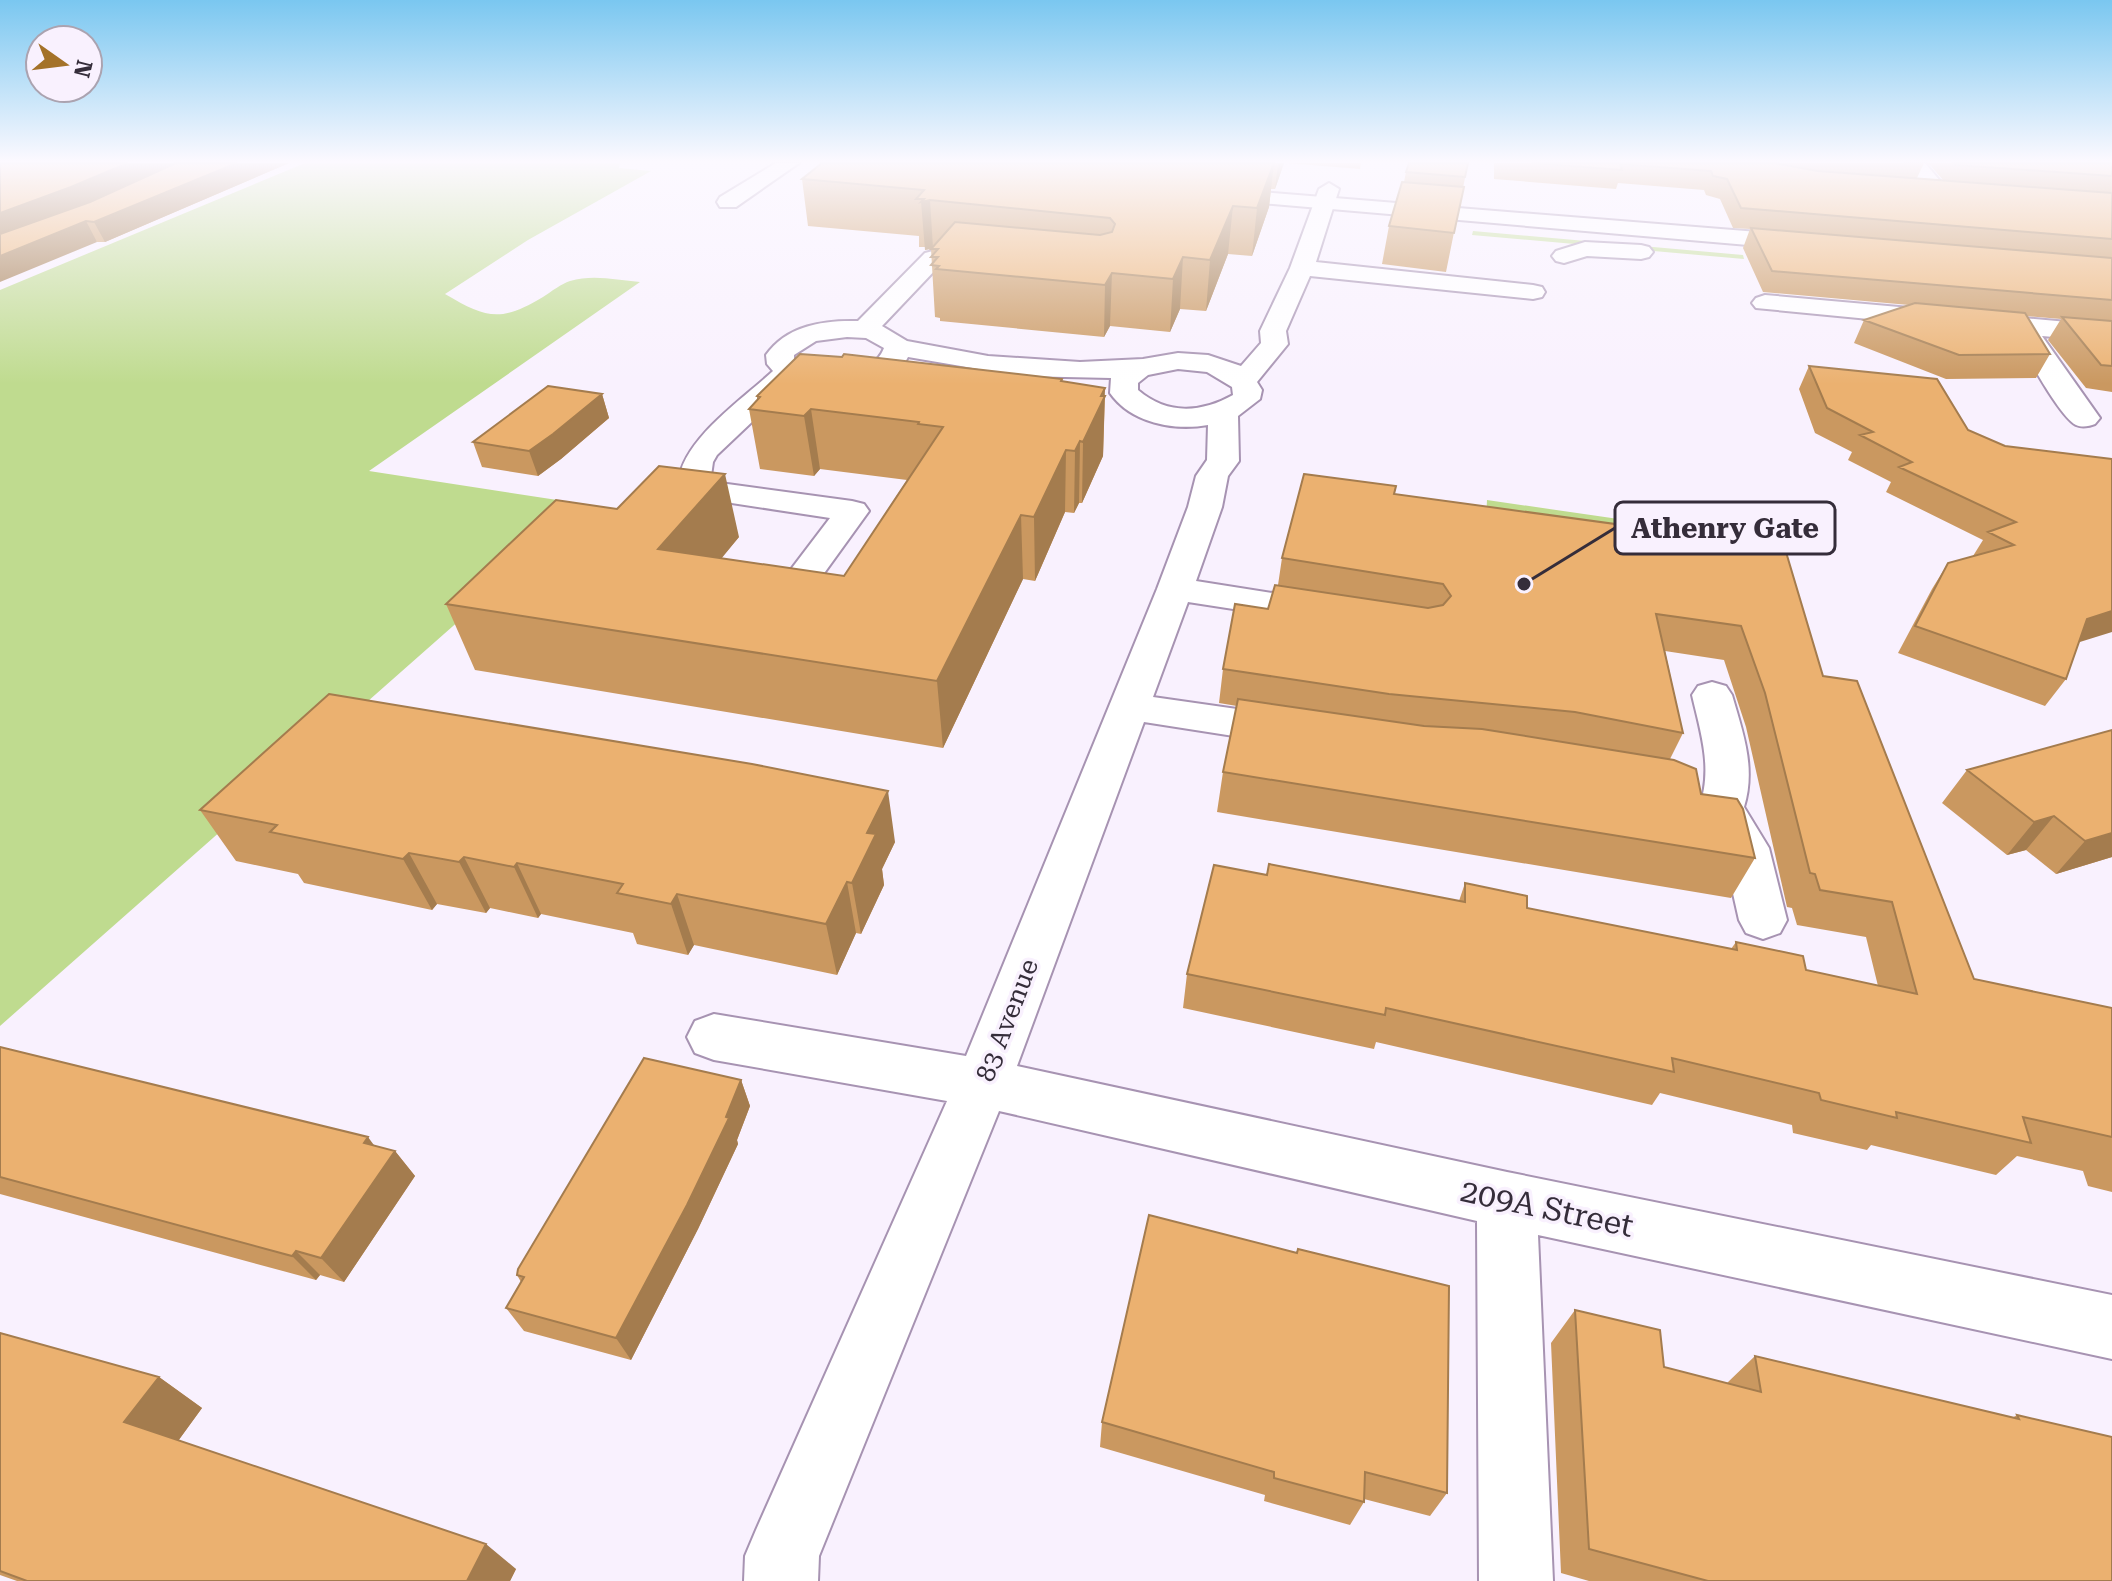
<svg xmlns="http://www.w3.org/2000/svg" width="2112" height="1581" viewBox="0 0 2112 1581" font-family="'Roboto Serif',serif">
  <rect width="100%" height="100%" fill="#f9f1fe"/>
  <path fill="#bfdb8f" d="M305,163H620L619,168L651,171L528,240L445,294C486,318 500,323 543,297C552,291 561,284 570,281C593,274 617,280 640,282L369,471L590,505L0,1026V290Z
    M1473,231L1743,255L1744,259L1472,235Z
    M1487,500L1667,526L1670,547L1486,520Z"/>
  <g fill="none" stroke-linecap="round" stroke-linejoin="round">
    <defs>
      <path id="minor" d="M776,163H799L736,207H720L717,202L720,197Z
        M1905,163H1925L1945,187L1982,190L1993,196L1982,202L1932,197Z
        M1329,183L1339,189L1316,262L1533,285L1542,287L1545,292L1542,297L1533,299L1310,276L1286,331L1288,344L1257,382L1262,390L1260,399L1238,416L1239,461L1228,476L1222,507L1196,581L1330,602L1343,605L1349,613L1343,621L1330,624L1188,602L1153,697L1292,717L1307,721L1313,731L1307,741L1292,745L1144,722L1017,1066L1507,1172L2112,1295V1359L1538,1235L1553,1581H1479L1477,1221L999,1111L819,1556L818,1581H744L745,1556L756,1530L947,1101L714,1060L695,1053L687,1037L695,1021L714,1014L966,1056L1157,589L1188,507L1196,476L1207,460L1208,425C1174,431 1131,423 1110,393L1111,378L1019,376L908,357C889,395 829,391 795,381L717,455L713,462L711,476L720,483L852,501L864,504L869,511L804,601L791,604L778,601L773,593L830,518L699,498L679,479C685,438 743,399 773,371L767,364L766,355C787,325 824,320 858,321L925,253L933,251L991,257L999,259L1003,264L999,269L991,271L939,266L882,326L907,341L988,356L1080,362L1143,359L1178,353L1208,355L1241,366L1261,343L1260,331L1290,268L1319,189ZM847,337L866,338L884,348C872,380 818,374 794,360V355L816,341ZM1178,369L1207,372L1232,387L1233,395C1201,413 1167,415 1138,390V383L1148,375Z
        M1585,242L1641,245L1649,247L1653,252L1649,257L1641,259L1587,256L1564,263L1556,261L1552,256L1556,251Z
        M1765,295L2112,326V342L2042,336L2100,418L2095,424C2089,426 2083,428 2076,425C2059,416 2025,352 2014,333L1756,308L1752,303L1756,298Z
        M1712,682L1726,686L1732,695C1743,733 1756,768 1744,807L1769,848L1787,920L1780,933L1763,939L1746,933L1739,920L1723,849L1699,808C1713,769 1701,734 1692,695L1698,686Z"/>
      <path id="major" d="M1210,188L1807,236L1815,238L1818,243L1815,248L1807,250L1203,198L1199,194Z"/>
    </defs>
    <use href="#minor" stroke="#a793b2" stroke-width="4"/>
    <use href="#major" stroke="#a793b2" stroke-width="4"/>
    <use href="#minor" fill="#fff" fill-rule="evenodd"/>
    <use href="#major" fill="#fff" fill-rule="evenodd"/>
  </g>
  <path fill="#ca9860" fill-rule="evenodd" d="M0,163H289L105,242H97Z
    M822,163H1284L1275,189H1271L1269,207L1252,256L1228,254L1206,311L1180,309L1170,332L1110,326L1104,337L940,321V318L935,317L931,249L925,250V247H919V236L808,226L802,179Z
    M1286,163H1361L1360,169Z
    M1468,163L1446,272L1382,264L1389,226L1404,182L1406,172Z
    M1494,163H2112V392L2086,388L2048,340L2061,319L2026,316L2050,354L2036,378L1946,379L1854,343L1864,320L1909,305L1763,292L1743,248L1750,229L1733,228L1720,199L1706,195L1704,190L1618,183L1616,189L1494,179ZM1924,163L1930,165L1943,180L1917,178Z
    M1809,366L1968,430L2079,642L2066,679L2045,706L1898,653L1932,589L1948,563L1973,556L1983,540L1886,492L1891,482L1848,460L1852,452L1815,433L1799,389Z
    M1062,381L1105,396L1103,456L1082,503H1079L1074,513L1065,512L1035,581L1023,579L943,748L475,670L446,604L739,537L721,558L844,576L907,480L820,469L814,476L760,469L749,409L757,400V396Z
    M602,394L609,418L561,459L538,476L482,467L473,442Z
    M1394,494L1695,535L1705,512L1823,676L1974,979L2112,1008V1192L2088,1186L2083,1171L2017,1156L1996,1175L1871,1145L1867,1150L1793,1133L1792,1125L1660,1093L1652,1105L1376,1042L1374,1049L1183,1008L1187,974L1267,875L1459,901L1465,883L1527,908L1731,949L1736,942L1806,970L1878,986L1866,937L1797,925L1792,908L1787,907L1746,727L1724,660L1665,651L1683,733L1670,759L1701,794L1755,858L1731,898L1217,812L1223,772L1237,706L1219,703L1223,669L1268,609L1278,585L1282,558Z
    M2112,730V857L2056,874L2026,850L2007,855L1942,803L1967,770Z
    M200,810L895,842L882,869L884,885L861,934L856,933L837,975L694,945L688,955L637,944L633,933L541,914L538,918L490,908L486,913L437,904L432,910L304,883L298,874L236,861Z
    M0,1047L395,1151L415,1176L344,1282L320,1275L316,1280L0,1194Z
    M741,1080L750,1106L737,1140L738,1144L698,1229L631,1360L524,1331L506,1308L521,1282L517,1275Z
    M1149,1215L1447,1493L1430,1516L1364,1499V1502L1350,1525L1264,1501L1265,1495L1100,1447L1102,1422Z
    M1575,1310L1664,1367L1727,1383L1755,1356L2012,1418L2017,1415L2112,1581H1589L1561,1573L1551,1343Z
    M0,1333L159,1377L202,1408L178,1441L516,1569L510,1581H17L0,1575Z"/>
  <path fill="#a47c4e" d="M128,163H179L82,206L0,238V213Z
    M237,163H289L105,242L94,222Z
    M1274,163L1269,207L1252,256L1257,208Z
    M1278,163H1284L1275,189Z
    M930,200L933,248L925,250L921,202Z
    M1233,206L1228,254L1206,311L1210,260Z
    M86,221L97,242L0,282V256Z
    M1183,257L1180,309L1170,332L1173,279Z
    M1112,273L1110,326L1104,337L1105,285Z
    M1105,388L1103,456L1082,503L1083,442Z
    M602,394L609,418L561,459L538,476L529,451Z
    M811,409L820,469L814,476L804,416Z
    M1080,441L1079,503L1074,513L1075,451Z
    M1066,450L1065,512L1035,581L1034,517Z
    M725,474L739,537L676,614L658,549Z
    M1021,515L1023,579L943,748L937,681Z
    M2112,611V632L2067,646L2087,619Z
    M888,791L895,842L882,869L884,885L861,934L852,883L867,833Z
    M2054,816L2026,850L2007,855L2034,822Z
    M2112,833V857L2056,874L2085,841Z
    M409,853L437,904L432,910L403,859Z
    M464,857L490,908L486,913L459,862Z
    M517,863L541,914L538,918L514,867Z
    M847,882L856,933L837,975L826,924Z
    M677,894L694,945L688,955L671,904Z
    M741,1080L750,1106L737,1140L738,1144L698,1229L631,1360L616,1338L726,1117Z
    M368,1137L387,1163L395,1151L415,1176L344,1282L321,1258L364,1143Z
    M296,1251L320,1275L316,1280L292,1256Z
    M159,1377L202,1408L170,1452L124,1422Z
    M486,1544L516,1569L510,1581H467Z"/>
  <path fill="#ebb170" stroke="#a47c4e" stroke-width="2" d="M0,163H128L71,187L0,213Z
    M176,163H237L94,222L86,221L0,256V234L90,202Z
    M822,163H1274L1257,208L1233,206L1210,260L1183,257L1173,279L1112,273L1105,285L936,269L939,266L931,265L938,257H931L938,249H931L955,222L1100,235L1112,232L1115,224L1110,218L930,200L921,202L924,199H916L924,190L802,179Z
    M1409,163H1468L1465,177L1406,172Z
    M1532,163H1774L1818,171L2112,193V239L1741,208L1727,179L1713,176L1711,171L1620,164L1622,170Z
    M1954,163H2112V176L1956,165Z
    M1402,182L1464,187L1454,233L1389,226Z
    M1751,228L2112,258V300L1772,271Z
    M1915,303L2025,313L2050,354L1959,355L1864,320Z
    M2062,317L2112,321V366L2101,365Z
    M800,354L842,357L844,354L1062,379L1061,381L1105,388L1101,396H1105L1083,442L1080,441L1075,451L1066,450L1034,517L1021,515L937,681L446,604L556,500L617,509L659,466L725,474L658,549L844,576L943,427L918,424L919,422L811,409L804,416L749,409L760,397L757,396Z
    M1809,366L1937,379L1968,430L2005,446L2112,459V611L2087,619L2066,679L1915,626L1948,563L2014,545L1988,532L2016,522L1899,467L1912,462L1860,435L1873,432L1827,408Z
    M548,386L602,394L553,434L529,451L473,442Z
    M1304,474L1396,486L1394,494L1711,537L1705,512L1777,522L1823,676L1857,681L1974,979L2112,1008V1137L2023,1117L2031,1143L1896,1112L1897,1118L1821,1100L1819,1093L1672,1058L1674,1072L1386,1008L1385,1015L1187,974L1214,865L1267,875L1269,864L1465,902V883L1527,896V908L1737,950L1736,942L1803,956L1806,970L1917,994L1892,902L1820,890L1815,874L1810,873L1765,693L1741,626L1656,614L1683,733L1575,712L1389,694L1223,669L1235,604L1268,609L1275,585L1428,608L1443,605L1451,596L1443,584L1282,558Z
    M329,694L752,764L888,791L867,833L876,834L852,883L847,882L826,924L677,894L671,904L617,893L623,884L517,863L514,867L464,857L459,862L409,853L403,859L270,832L277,825L200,810Z
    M1238,699L1424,726L1482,729L1674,760L1696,769L1701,794L1737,799L1743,809L1755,858L1223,772Z
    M2112,730V833L2085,841L2054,816L2034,822L1967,770Z
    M0,1047L368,1137L364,1143L395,1151L321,1258L296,1251L292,1256L0,1177Z
    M644,1058L741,1080L726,1117L729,1118L687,1205L616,1338L506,1308L524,1277L517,1275L518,1269Z
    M1149,1215L1297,1253L1298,1249L1449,1286L1447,1493L1365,1472L1364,1502L1274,1478V1472L1102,1422Z
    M1575,1310L1660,1330L1664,1367L1761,1392L1755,1356L2019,1419L2017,1415L2112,1437V1581H1708L1589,1549Z
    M0,1333L159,1377L124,1422L486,1544L467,1581H27L0,1571Z"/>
  <linearGradient id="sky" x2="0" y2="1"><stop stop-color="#7ac7f0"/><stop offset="0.42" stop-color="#fcf9ff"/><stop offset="1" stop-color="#fcf9ff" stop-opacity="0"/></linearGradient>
  <rect width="2112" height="384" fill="url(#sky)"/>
  <g text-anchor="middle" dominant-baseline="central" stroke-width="7" stroke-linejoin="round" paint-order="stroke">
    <g font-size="26" fill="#352d3a" stroke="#f9f1fe">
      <text transform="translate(1007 1020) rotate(-69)">83 Avenue</text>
    </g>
    <g font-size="32" fill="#352d3a" stroke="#f9f1fe">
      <text transform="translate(1547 1208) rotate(12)">209A Street</text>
    </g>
  </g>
  <path fill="none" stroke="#352d3a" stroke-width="3" d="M1524 584L1615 528"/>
  <circle fill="#352d3a" stroke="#f9f1fe" stroke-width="3" cx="1524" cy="584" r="8"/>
  <rect fill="#f9f1fe" stroke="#352d3a" stroke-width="3" x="1615" y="502" width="220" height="52" rx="8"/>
  <g font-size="28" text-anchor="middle" font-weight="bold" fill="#352d3a">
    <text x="1725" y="538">Athenry Gate</text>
  </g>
  <g transform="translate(64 64) rotate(104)"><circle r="38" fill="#f9f1fe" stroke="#aba3b0" stroke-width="2"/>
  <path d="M0-6L14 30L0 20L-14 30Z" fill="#a47229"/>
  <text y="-12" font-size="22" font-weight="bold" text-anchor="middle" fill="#352d3a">N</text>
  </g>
</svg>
